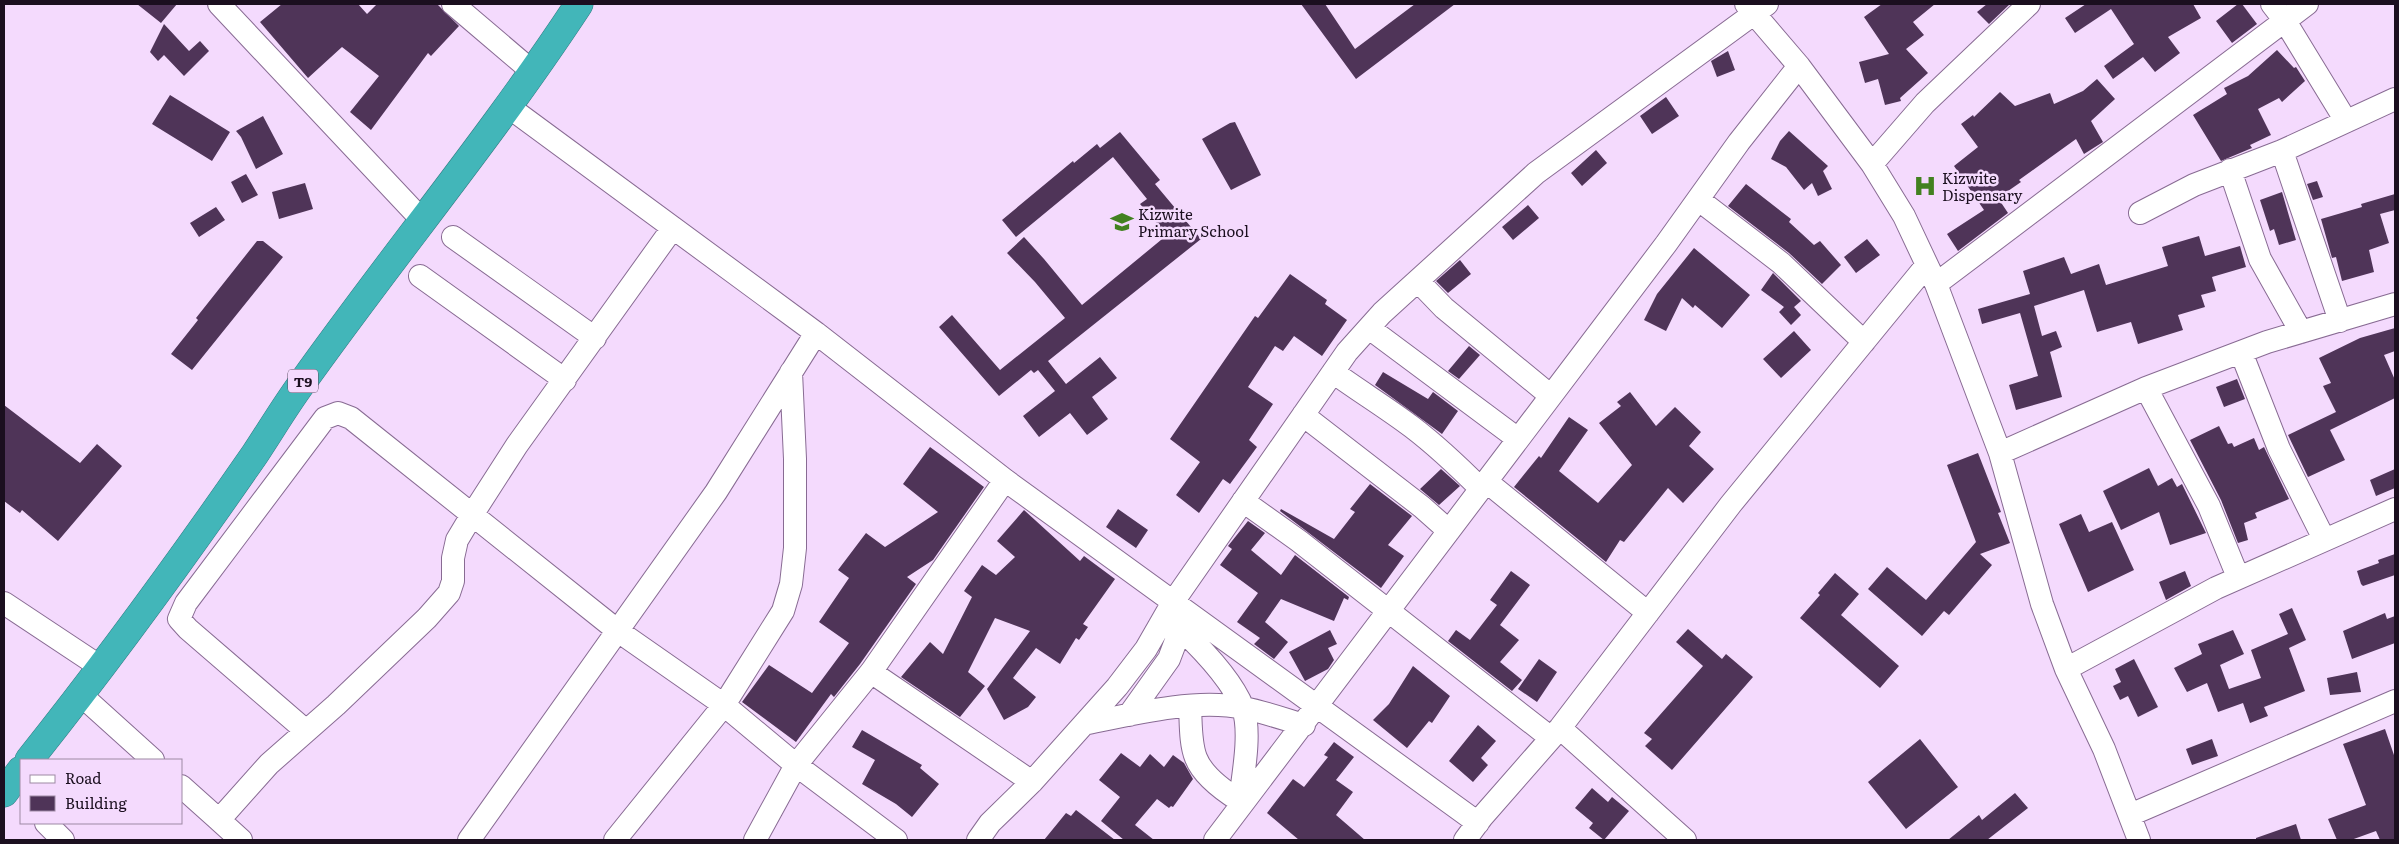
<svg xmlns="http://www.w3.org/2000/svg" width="2399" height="844" viewBox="0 0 2399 844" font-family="Literata,serif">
  <rect width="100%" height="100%" fill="#f4dafd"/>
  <path fill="#4f3458" d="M137,4H177L161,23Z
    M282,4H358L367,14L377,4H437L459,26L431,56L428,53L371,130L350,112L379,76L342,47L308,78L260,22Z
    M1301,4H1325L1355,49L1415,4H1455L1356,79Z
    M1882,4H1935L1913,22L1924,35L1906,49L1928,73L1900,98L1901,101L1885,105L1878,79L1865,83L1859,62L1889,54L1864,17Z
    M1987,4H2010L1989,24L1977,12Z
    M2086,4H2193L2201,18L2168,37L2180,53L2155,72L2143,57L2113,79L2104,66L2134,44L2111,9L2075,33L2065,18Z
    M2238,4H2242L2257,24L2232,43L2216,21Z
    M164,24L189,51L200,41L209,51L184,76L164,55L158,61L150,52Z
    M2277,50L2294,68L2296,67L2305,81L2282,102L2279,98L2258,109L2271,135L2250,145L2252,148L2221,161L2193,115L2227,94L2224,88L2248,76Z
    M1728,51L1735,70L1717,77L1711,61Z
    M2097,79L2115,99L2091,121L2103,142L2084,154L2076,139L2019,180L2021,182L1998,198L2008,213L1958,251L1947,234L1984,210L1954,166L1978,147L1961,124L1973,115L1974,117L2000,92L2015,106L2050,93L2054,104L2083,91Z
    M170,95L230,132L212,161L152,124Z
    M1666,97L1679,116L1652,134L1640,116Z
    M263,116L283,154L256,169L241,137L236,131Z
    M1235,122L1261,175L1231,190L1202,139L1230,123Z
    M1789,131L1828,166L1823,171L1832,189L1818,196L1812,183L1804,190L1786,167L1771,159L1780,141Z
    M1120,132L1160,180L1155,184L1201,239L1048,361L1066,384L1100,357L1117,378L1092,397L1108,419L1087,435L1070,413L1039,437L1023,416L1055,391L1038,370L1034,373L1031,370L999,396L939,327L952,315L1000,370L1065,318L1035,282L1007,253L1024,237L1044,259L1082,305L1167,235L1140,204L1147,199L1113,157L1016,237L1002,220L1073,161L1074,163L1097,144L1100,148Z
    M1596,150L1607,163L1582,186L1571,173Z
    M246,174L258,195L242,203L231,182Z
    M2317,181L2323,197L2313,200L2307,184Z
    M305,183L313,209L279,219L272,192Z
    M1746,184L1791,219L1789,222L1814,245L1820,241L1841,265L1822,284L1789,253L1728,206Z
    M2282,192L2296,240L2279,245L2274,229L2270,231L2260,200Z
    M2395,194V210L2380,214L2389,243L2369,250L2374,272L2342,281L2336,257L2332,258L2321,219L2362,207L2361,204Z
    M1528,205L1539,218L1513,240L1502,227Z
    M216,207L225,220L199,237L190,223Z
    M2199,236L2205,256L2240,246L2246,267L2212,277L2216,291L2201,295L2205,307L2178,315L2183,330L2138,344L2131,322L2097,332L2084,290L2034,306L2042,336L2056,331L2062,347L2050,352L2062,397L2016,410L2009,385L2038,376L2020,313L1982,324L1978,309L2030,294L2023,271L2064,257L2071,274L2099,264L2106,285L2168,266L2162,247Z
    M1867,239L1880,255L1856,273L1844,257Z
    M257,241H263L283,257L192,370L171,354L198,320L196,318Z
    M1694,248L1750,295L1722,328L1695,305L1693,308L1682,298L1666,331L1644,320L1657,294Z
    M1460,260L1471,274L1448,293L1436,281Z
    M1773,273L1801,301L1794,307L1801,315L1791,325L1779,312L1784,307L1761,290Z
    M1290,274L1327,300L1325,304L1347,320L1322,356L1294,336L1283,351L1275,346L1248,387L1273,404L1249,440L1257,447L1230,484L1223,479L1199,513L1176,495L1200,462L1170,439L1255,316L1258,318Z
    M2395,328V351L2384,355L2395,380V398L2330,430L2345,460L2308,477L2288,435L2336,412L2323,386L2331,383L2319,358L2360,338Z
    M1794,331L1811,350L1781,378L1763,359Z
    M1469,346L1480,355L1459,379L1448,371Z
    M1383,372L1428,399L1433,392L1458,411L1442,434L1375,385Z
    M2237,379L2245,399L2224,407L2216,387Z
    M1630,392L1656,426L1675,407L1701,432L1689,446L1714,469L1683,503L1668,488L1624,542L1620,540L1606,562L1514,487L1539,456L1541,458L1569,417L1588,430L1559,471L1598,503L1632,465L1599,423L1621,406L1617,402Z
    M4,405L80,463L97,444L122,466L58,541L22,510L20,513L4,501Z
    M2219,426L2228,444L2232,443L2234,447L2254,438L2259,450L2264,447L2289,499L2255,513L2257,518L2244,523L2248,540L2238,543L2221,500L2190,440Z
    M930,447L984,487L933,560L907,577L916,584L860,664L834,697L831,694L796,742L742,702L769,665L812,693L849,643L819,622L849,578L838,570L866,533L885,547L938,512L903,484Z
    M1978,453L2001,512L1998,513L2010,543L1980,554L1992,565L1949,615L1944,611L1922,636L1868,589L1887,567L1926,600L1976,542L1947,465Z
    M2149,468L2158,486L2172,478L2177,487L2182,484L2206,533L2170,545L2159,512L2121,530L2103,491Z
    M1441,469L1460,486L1439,505L1420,489Z
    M2395,469V488L2376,496L2370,480Z
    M1370,484L1412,516L1388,545L1404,556L1381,588L1280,511L1281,509L1334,539L1355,512L1350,509Z
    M1118,509L1148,530L1136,548L1106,527Z
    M1024,510L1080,561L1084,556L1115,579L1083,624L1088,627L1079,640L1076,638L1060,664L1036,648L1013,678L1036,697L1028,707L1004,720L987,689L1030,631L995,618L968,672L985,686L960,717L901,677L930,642L943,654L972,597L964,591L982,565L996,575L1015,557L997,541Z
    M2081,514L2089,532L2112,522L2134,570L2088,592L2059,524Z
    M1248,521L1265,533L1251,550L1281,575L1295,555L1349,597L1348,600L1344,598L1334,621L1281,599L1265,622L1288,642L1274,659L1254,644L1260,638L1237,622L1258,593L1220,565L1232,549L1228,546Z
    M2395,554V575L2363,586L2361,584L2357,571L2379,563L2378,560Z
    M1511,571L1530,585L1500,625L1519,640L1500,662L1522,680L1512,691L1448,641L1456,630L1470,640L1497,605L1490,600Z
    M2185,571L2191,586L2166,600L2159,582Z
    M1835,573L1859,594L1841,615L1899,666L1880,688L1800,618L1820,595L1818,593Z
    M2292,608L2306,640L2289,648L2305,691L2264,707L2268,716L2250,723L2243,703L2218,712L2207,683L2187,692L2174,668L2202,654L2198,644L2233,630L2244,654L2220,665L2229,689L2261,678L2251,650L2288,634L2279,614Z
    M2385,613L2387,619L2395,616V643L2352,659L2343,631Z
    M1688,629L1722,659L1726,654L1753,677L1672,770L1645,746L1652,739L1644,733L1703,666L1676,642Z
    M1330,630L1337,644L1328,648L1334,660L1328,669L1305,681L1289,652Z
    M1539,659L1557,672L1537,702L1518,689Z
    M2134,659L2158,707L2138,717L2128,696L2120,700L2113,686L2121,682L2115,669Z
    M1413,666L1450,696L1432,723L1429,721L1407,748L1373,720L1389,704Z
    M2357,672L2361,692L2330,695L2327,678Z
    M1478,725L1496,741L1481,758L1488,765L1473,782L1449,761Z
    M2385,729L2395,758V840H2380L2376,831L2351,840H2337L2328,819L2366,805L2343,744Z
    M862,730L922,765L920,768L939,784L912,817L896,804L862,784L875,760L852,747Z
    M1920,739L1958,787L1906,829L1868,782Z
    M2212,739L2218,756L2192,765L2186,749Z
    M1334,742L1354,757L1336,780L1353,792L1336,815L1365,840H1299L1267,813L1293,779L1304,787L1328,757L1324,755Z
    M1121,753L1140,767L1150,754L1164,767L1173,755L1184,763L1193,779L1173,807L1171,806L1169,808L1157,799L1135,825L1154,840H1124L1101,821L1120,797L1099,780Z
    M1592,788L1608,802L1612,797L1629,811L1604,840L1589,828L1593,823L1575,808Z
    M2015,793L2028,808L1987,840H1948L1979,815L1982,820Z
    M1076,810L1115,840H1044L1066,813L1071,816Z
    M2296,824L2301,840H2256V838Z"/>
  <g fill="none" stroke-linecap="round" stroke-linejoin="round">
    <defs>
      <path id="minor" d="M219,4L422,220
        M453,4L534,73
        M1746,4L1799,66L1872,164L1904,216L1936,284L2000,453L2042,604L2066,669L2104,749L2139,840
        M2272,4L2285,21L2346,121
        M509,107L816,333L1005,480L1478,823
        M2282,151L2340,321
        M1872,164L1925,103L2029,4
        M2230,170L2260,259L2301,332
        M1699,200L1781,263L1864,342
        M2140,213L2194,185L2282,151L2395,99
        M453,237L595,338
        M420,276L565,380
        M1418,281L1444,308L1551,396
        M1936,284L2307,4
        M1369,328L1518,439
        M2241,352L2279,449L2324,539
        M1333,372C1359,391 1387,408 1412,427C1437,446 1459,467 1481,489
        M2146,388L2209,506L2238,577
        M1303,415L1422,507L1449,531
        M2000,453L2146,388L2267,342L2395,304
        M1487,482L1648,613
        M1243,501L1299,541L1551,738
        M4,603L102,668
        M1181,629C1202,649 1232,680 1243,708C1252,734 1242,780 1239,808
        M2066,669L2216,588L2395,509
        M871,672L1032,782
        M81,695L153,760
        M1190,707C1191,723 1190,743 1196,758C1203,776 1224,791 1240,801
        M1129,715L1169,659L1185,617
        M1084,724C1132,714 1195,698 1244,708C1264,712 1284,719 1304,725
        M1560,728L1685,840
        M305,730L188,629L179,619L186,603L325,418L338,413L351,418L618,631L724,705L796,765L896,840
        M181,786L219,820
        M2130,815L2395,701
        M46,823L63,840
        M241,840L219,820L269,764L336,705L427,618L449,593L453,581V558L457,540L472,515L517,445L672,229
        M469,840L716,492L816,333
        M615,840L724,705L783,611L791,584L795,548V459L791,372
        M755,840L796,765L871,672L1005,480
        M978,840L990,823L1032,782L1117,687L1146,649L1173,602L1347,352L1382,313L1536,173L1767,4
        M1215,840L1666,244L1739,142L1799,66
        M1465,840L1482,817L1560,728L1731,504L1926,266"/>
      <path id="highway" d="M29,760C108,661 183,558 255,454C271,430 285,406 302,383C393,255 493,135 579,4
        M4,793L21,770"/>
    </defs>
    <use href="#minor" stroke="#886b93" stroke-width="24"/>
    <use href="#highway" stroke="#347c83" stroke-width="29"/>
    <use href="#minor" stroke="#fff" stroke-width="22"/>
    <use href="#highway" stroke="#42b6b9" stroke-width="28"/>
  </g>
  <defs>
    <symbol id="hospital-bare" viewBox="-9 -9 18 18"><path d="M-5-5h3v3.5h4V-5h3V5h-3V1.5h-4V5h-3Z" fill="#428120" stroke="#f4dafd" stroke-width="2.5" paint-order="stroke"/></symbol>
    <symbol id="school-bare" viewBox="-9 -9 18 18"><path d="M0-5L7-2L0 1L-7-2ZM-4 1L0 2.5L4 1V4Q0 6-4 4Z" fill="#428120" stroke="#f4dafd" stroke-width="2.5" paint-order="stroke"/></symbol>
  </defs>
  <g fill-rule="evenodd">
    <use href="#hospital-bare" x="1909" y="170" width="32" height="32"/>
    <use href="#school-bare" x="1106" y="206" width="32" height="32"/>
  </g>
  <g text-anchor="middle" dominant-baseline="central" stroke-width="5" stroke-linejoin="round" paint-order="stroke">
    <rect fill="#f4dafd" stroke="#5c4c62" stroke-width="1" x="288" y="369.5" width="30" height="23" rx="4"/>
    <g font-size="14" font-weight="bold" fill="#1b0f1f">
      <text x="303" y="381">T9</text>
    </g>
    <g font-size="15" fill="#1b0f1f" stroke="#f4dafd" text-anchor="start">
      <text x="1942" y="177">Kizwite<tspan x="1942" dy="17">Dispensary</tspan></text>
      <text x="1138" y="213">Kizwite<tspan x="1138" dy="17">Primary School</tspan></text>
    </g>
  </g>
  <rect width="2399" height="844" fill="none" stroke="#1b0f1f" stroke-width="10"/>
  <rect x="20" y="759" width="162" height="65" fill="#f4dafd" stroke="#9d89a4"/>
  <rect x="30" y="775" width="25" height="8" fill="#ffffff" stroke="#9d89a4"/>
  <text x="65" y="784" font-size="15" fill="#1b0f1f">Road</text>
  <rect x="30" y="796" width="25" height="15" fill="#4f3458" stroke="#9d89a4"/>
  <text x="65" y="809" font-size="15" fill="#1b0f1f">Building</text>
</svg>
